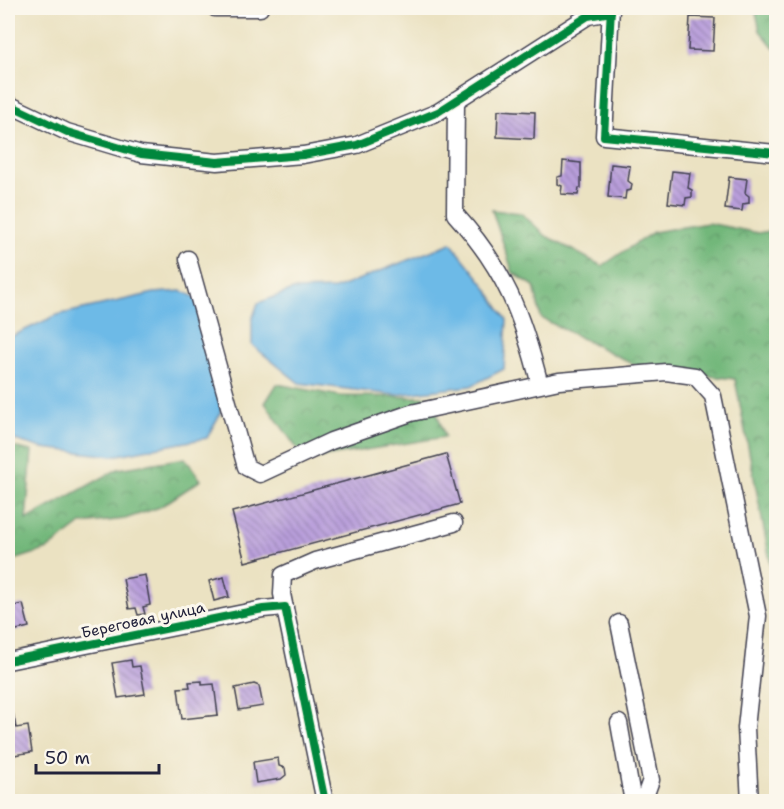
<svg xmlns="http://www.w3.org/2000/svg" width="784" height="809" viewBox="0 0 784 809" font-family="'Shantell Sans',sans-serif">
  <defs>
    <pattern id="forest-crowns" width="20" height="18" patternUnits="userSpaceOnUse" patternTransform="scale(1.5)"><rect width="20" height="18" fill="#72b77a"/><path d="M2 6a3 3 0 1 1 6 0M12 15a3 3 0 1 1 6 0" fill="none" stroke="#5d9465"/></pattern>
    <pattern id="building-back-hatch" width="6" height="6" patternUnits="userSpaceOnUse" patternTransform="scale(1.5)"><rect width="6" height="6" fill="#b99fdb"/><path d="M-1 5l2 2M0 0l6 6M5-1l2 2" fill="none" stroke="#9681b3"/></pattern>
  </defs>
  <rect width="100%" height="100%" fill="#fbf7ec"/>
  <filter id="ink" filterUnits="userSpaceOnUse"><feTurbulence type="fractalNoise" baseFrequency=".0167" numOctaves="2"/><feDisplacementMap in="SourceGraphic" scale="12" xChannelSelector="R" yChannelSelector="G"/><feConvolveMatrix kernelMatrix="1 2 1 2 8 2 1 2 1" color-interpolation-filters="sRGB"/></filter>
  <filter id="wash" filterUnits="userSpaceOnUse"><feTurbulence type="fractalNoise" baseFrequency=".008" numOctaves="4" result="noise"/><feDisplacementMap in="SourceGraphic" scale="24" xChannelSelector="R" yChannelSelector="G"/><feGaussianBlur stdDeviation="1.35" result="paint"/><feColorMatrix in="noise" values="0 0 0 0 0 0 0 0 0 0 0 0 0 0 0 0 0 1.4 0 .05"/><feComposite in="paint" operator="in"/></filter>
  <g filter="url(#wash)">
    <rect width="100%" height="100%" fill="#ebe2c2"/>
    <path fill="url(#forest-crowns)" stroke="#4a6c5a" stroke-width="1.5" d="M755,8H776V50L760,31Z
      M492,210L521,213L546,236L602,266L653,232L708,223L758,233L776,230V592L735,379L641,368L541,318L534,286L513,273Z
      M277,384L340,396L432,397L445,437L305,460L265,403Z
      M8,446L32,451L26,520L118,469L185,458L201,480L160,507L125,519L81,524L48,549L8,562Z"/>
    <path fill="#6dbae7" stroke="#486e91" stroke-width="1.5" d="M451,243L483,283L507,320L504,369L471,386L395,395L299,383L252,345V320L258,303L293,290L335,289Z
      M182,291L195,297L224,385L220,414L207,438L113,456L42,448L8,438V338L57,315L154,293Z"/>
    <g id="blocks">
      <path fill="url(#building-back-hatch)" d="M690,17L715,18L713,51L688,50Z
        M498,110L535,112L534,139L497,137Z
        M563,161L581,163V188H579L578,195L561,194L562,186L557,184V177L562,176Z
        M611,164L630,166L628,181L632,184L631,190L626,191L625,199L608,197Z
        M672,171L690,173L688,188L692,190V197L686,198L685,205L668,203Z
        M729,177L747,179L745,193L749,196V203L743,204L742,211L725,209Z
        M446,454L460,504L245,562L232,512Z
        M145,575L150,605L143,607L145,614L138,615L136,608L129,609L123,579Z
        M224,577L229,597L214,601L209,581Z
        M23,604L29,627L8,632V607Z
        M131,660L132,667L140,666L145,694L118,698L112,663Z
        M202,681V685L214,684L218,715L182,719L178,688L190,687L189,682Z
        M254,684L259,686L263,706L239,710L235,688Z
        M13,712L16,728L28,726L32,752L8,756V713Z
        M278,758L279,766L285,768L286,775L281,779L256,783L253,762Z
        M616,797L617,802H596V800Z"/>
    </g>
  </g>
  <g filter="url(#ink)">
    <use href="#blocks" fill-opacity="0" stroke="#403f4f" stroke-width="1.5"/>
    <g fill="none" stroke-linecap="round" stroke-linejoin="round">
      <defs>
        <path id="minor" d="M215,8H260
          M611,8L604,136L776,153
          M456,100L455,214C505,269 522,314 540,385
          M8,104L67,132L141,154L217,162L303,155L357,145L438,112L588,16L611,12
          M188,259L246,467L260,474L331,441L411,413L559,381L666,372L695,376L713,396L758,616L746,728L750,802
          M619,623L651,780L643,802
          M8,661L263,609L285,607
          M619,723L633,802
          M325,802L282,594L283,575L315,561L454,523"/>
      </defs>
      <use href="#minor" stroke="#403f4f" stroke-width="19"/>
      <use href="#minor" stroke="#fff" stroke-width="16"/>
      <defs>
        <path id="cycleway" d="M611,8L604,136L776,153
          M8,104L67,132L141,154L217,162L303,155L357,145L438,112L588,16L611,12
          M8,661L263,609L285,607L325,802"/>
      </defs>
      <use href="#cycleway" stroke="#fbf7ec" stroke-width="11"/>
      <use href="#cycleway" stroke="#00873e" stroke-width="8"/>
    </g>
  </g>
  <g text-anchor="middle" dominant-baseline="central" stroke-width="6" stroke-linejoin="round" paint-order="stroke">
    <g font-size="15" fill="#22223b" stroke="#fbf7ec">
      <text transform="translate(143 620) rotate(-12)">Береговая улица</text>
    </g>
  </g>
  <rect width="784" height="809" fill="none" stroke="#fbf7ec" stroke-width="30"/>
  <path d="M36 764v9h123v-9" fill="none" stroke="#22223b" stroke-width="3"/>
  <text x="45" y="764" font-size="18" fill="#22223b" stroke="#fbf7ec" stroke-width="4.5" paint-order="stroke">50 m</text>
</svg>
